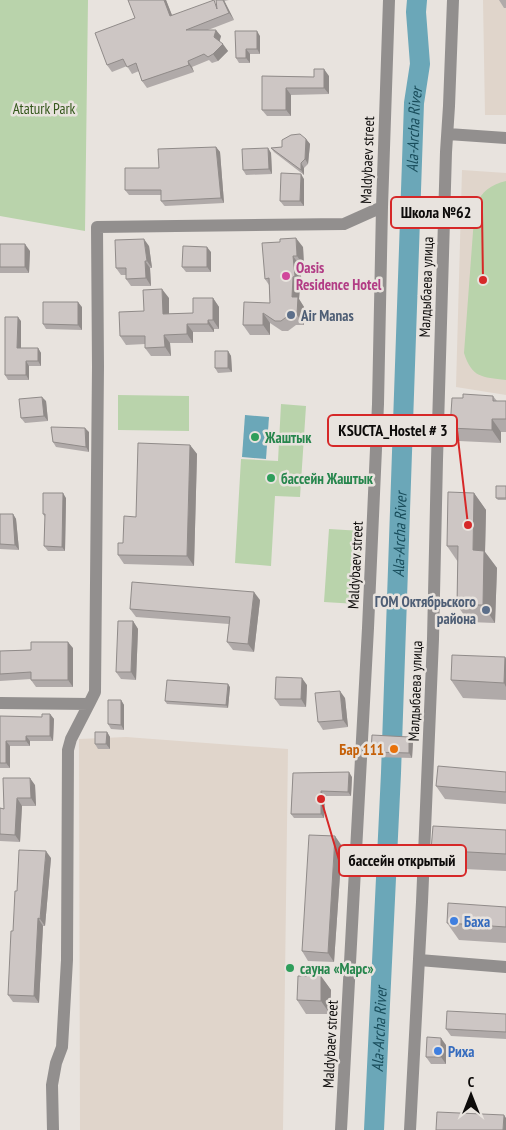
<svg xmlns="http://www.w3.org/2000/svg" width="506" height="1130" viewBox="0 0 506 1130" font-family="'PT Sans Narrow',sans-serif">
  <rect width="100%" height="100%" fill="#e8e3de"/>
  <path fill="#e0d5cb" d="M483,0H506V115H485Z
    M462,170L506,173V395L456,387Z
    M126,737L288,749L283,1130H80L79,739Z"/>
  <path fill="#b9d3ab" d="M0,0H88L85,231L0,216Z
    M506,181V380C482,377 472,378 464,353L475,205C483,191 490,185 506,181Z
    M118,395L189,396V431L118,430Z
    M281,404L306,406L300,497L275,496L271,566L235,563L241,459L278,461Z
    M329,529L362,531L357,604L324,602Z"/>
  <path fill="#6ba7b8" d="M245,415L269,417L266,459L242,457Z"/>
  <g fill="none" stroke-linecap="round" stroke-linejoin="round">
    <path stroke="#6ba7b8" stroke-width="20" id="s1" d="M374,1130L391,773L414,103L420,64L416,12L417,0"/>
    <path stroke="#928f8e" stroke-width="12" d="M448,134L506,138
      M0,703L89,704L71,739L68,750L67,960L62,1047L56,1063L52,1085L53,1130
      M89,704L95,692L98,366L97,227L344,224L382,207
      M419,960L506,967
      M341,1130L368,628L378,404L382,207L389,0
      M410,1130L422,902L433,639L437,460L446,152L449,106L453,0"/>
  </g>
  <path fill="#b0aaa9" d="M128,0H166L172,15L217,5L216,0H229L224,1L234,20L208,30L221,36L219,41L228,51L218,61L212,63L209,60L192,67L194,72L147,88L142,81L139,71L132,74L127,66L112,72L107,65L135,18Z
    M499,0H506V8H504Z
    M260,36V54H250V63H239L236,58Z
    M262,76L314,77L329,76V94L291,95V116H267L262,110Z
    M306,139L310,144L308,164L304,168V175L274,152L271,148L282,147Z
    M216,147L220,152L224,203L165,206L161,201V195H129L125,190L159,168Z
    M268,148L271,153L272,174L246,175L243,170Z
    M304,179V206H284L280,201Z
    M0,244L30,251L29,273H0Z
    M149,246L152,268H150L151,286H131L126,279V275H121L116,268Z
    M303,247L304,266H300L302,286H300L299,299L304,307V325H296L288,331H282L270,323V335H250L243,325L270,303L269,285L265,279Z
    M211,252V272H186L182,267Z
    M169,298V314L193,313L213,298L219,307V329H214V332H193V343H170L171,356H151L145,348V344L126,345L120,336L144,311Z
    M82,307V330L46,329L43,324Z
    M21,321V348H38L41,353V366H29V380H8L5,375Z
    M228,351L231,356L232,372L218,373L215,368Z
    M493,396L497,401H506V432H501V443L459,441L450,428L463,398Z
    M46,401L48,421L25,423L21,418Z
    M89,432V452L56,447L53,442Z
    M190,445L197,454L194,566L124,564L118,555L136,517Z
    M506,486V500H498L496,498Z
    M474,493L486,510L485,552L497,568L495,623L469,622L457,605L458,562L447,546Z
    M66,498L65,551H48L44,546L45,517L43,514Z
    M0,514H13L16,519L19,550L0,549Z
    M260,600L254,652L233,650L227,642L229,624L136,617L130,609Z
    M133,621L138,629L136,680L121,679L116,672Z
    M73,648V687H36L31,680V679L0,681V651Z
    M505,657L506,659V700L463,698L451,680Z
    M307,685L306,707L280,706L275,699Z
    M230,687L228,708L167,704L165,701Z
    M345,698L348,727L323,730L318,722Z
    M121,700L124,705V730L111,729L108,724Z
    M50,714L54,719L53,741H30V746H10V768H0V716L42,717Z
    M107,732L110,737V749H98L95,744Z
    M409,737L413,742L412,758L375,757L371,752Z
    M506,772V804L445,799L436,786Z
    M293,773L352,777L351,796H325L324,818H294L291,814Z
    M35,785L36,806H22L20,842L0,841V808L4,809Z
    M506,830V871L444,868L431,850Z
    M342,846L334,962L308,961L302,951Z
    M51,858L45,926H43L39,1003L13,1002L8,995L13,931L17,891Z
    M506,907V943L459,940L447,923Z
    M318,972L331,990L330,1014H306L297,1000L307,976Z
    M506,1014V1039L451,1036L446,1029Z
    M446,1045V1064H431L426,1057Z"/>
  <path fill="#908b89" d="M164,0H166L175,23L170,16Z
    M223,0H224L234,20L229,13Z
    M216,30L221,36L219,44L214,37Z
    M257,31L260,36V54L257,49Z
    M223,44L228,51L218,61L213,54Z
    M246,49L250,54V63L246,58Z
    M188,61L192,67L194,72L189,65Z
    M324,69L329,76V94L324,88Z
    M286,88L291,95V116L286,110Z
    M306,139L310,144L308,164L305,159Z
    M216,147L220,152L224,203L221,198Z
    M268,148L271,153L272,174L269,169Z
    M301,163L304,168V175L301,170Z
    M301,174L304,179V206L300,201Z
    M296,238L303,247L304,266L297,256Z
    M144,239L149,246L152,268L147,261Z
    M25,244L30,251L29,273L25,267Z
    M207,247L211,252V272L207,267Z
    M293,256L300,266L302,286L295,276Z
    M145,261L150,268L151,286L146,278Z
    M293,277L300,286L299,299L304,307V325L297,315L292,297Z
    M162,289L169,298V323L163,314Z
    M213,298L219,307V329L213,320Z
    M78,302L82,307V330L78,325Z
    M263,313L270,323V335L263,325Z
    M18,317L21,321V353L17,348Z
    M208,320L214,329V332L208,324Z
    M187,324L193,332V343L187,334Z
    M164,335L170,343L171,356L165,347Z
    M38,348L41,353V366L38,361Z
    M228,351L231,356L232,372L228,368Z
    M26,361L29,366V380L26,375Z
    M42,397L46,401L48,421L44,416Z
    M492,419L501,432V443L492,430Z
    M85,428L89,432V452L86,447Z
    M190,445L197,454L194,566L187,556Z
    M63,493L66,498L65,551L62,547Z
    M474,493L486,510L485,552L497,568L495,623L483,605L473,550Z
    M13,514L16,519L19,550L15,545Z
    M254,592L260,600L254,652L248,644Z
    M133,621L138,629L136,680L131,672Z
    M68,642L73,648V687L68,680Z
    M505,657L506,659V687L504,683Z
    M302,678L307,685L306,707L301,699Z
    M228,684L230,687L228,708L226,705Z
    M340,691L345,698L348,727L343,720Z
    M121,700L124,705V730L121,725Z
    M50,714L54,719L53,741L50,736Z
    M107,732L110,737V749L106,744Z
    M26,736L30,741V746L26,741Z
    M409,737L413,742L412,758L409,753Z
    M6,741L10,746V768L6,763Z
    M349,772L352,777L351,796L348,792Z
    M30,778L35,785L36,806L31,798Z
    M321,791L325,796L324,818L321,814Z
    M17,798L22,806L20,842L15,835Z
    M335,836L342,846L334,962L328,953Z
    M46,851L51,858L45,926L40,919Z
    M38,918L43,926L39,1003L34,996Z
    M318,972L331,990L330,1014L321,1001L317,976Z
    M441,1038L446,1045V1064L441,1057Z
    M504,1115L506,1118V1130H503Z"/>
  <path fill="#cdc6c4" stroke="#908b89" d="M128,0H164L170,16L214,0L217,9L216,0H223L229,13L186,30H216L214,37L223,44L213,54L208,57L204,54L188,61L189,65L142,81L136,63L127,67L123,59L107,65L95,33L135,18Z
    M235,31H257V49H246V58H236Z
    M314,69H324V88H286V110H262V76L314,77Z
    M300,134L306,139L305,159L301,163V170L271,148L282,147V140L291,135Z
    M216,147L221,198L161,201V190H125V168H159L158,149Z
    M268,148L269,169L243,170L242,149Z
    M281,173L301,174L300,201H280Z
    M296,238L297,256H293L295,276L293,277L292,297H298L297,315H289L281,321H275L263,313V325H243L244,302L270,303L269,278L265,279L262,243L280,242V239Z
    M144,239L147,261H145L146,278L126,279V268H116L115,240Z
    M0,244H25V267H0Z
    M183,246L207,247V267H182Z
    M162,289L163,314L193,313V298H213V320H208V324H187V334L164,335L165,347L145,348V336H120L119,312L144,311L143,290Z
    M43,302H78V325L43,324Z
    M5,317H18L17,348H38V361H26V375H5Z
    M215,351H228V368H215Z
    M463,394L493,396V401H506V419H492V430L450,428L452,398H463Z
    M42,397L44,416L21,418L19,399Z
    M51,427L85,428L86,447L53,442Z
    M138,443L190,445L187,556L118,555V543H123L124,516L136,517Z
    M496,486H506V498H496Z
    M448,492L474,493L473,550L484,551L483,605H457L458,546H447Z
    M43,493H63L62,547L44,546L45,514H43Z
    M0,514H13L15,545L0,544Z
    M132,582L254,592L248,644L227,642L230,617L130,609Z
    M118,621H133L131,672H116Z
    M31,642H68V680H31V672L0,674V651L31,650Z
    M452,655L505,657L504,683L451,680Z
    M276,677L302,678L301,699H275Z
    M167,680L228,684L226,705L165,701Z
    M340,691L343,720L318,722L315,693Z
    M108,700H121V725L108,724Z
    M42,714H50V736H26V741H6V763H0V716L42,717Z
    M95,732H107L106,744H95Z
    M372,735L409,737V753L371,752Z
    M438,766L506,772V792L436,786Z
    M349,772L348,792L321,791V814H291L293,773Z
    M3,778H30L31,798H17L15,835L0,834V808L4,809Z
    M433,826L506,830V854L431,850Z
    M309,835L335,836L328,953L302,951Z
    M19,850L46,851L40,919L38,918L34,996L8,995L11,931H13L15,891H17Z
    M448,903L506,907V927L447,923Z
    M307,971L318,972L317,976H321V1001L297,1000L298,976H307Z
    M447,1011L506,1014V1032L446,1029Z
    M427,1037L441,1038V1057H426Z
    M437,1112L504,1115L503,1130H436Z"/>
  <circle fill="#d1479c" stroke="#e8e3de" stroke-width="2" cx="286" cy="276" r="5"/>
  <g fill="#5c6f8a" stroke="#e8e3de" stroke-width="2">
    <circle cx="291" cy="315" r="5"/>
    <circle cx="486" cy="610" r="5"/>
  </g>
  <g fill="#2e9e5b" stroke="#e8e3de" stroke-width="2">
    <circle cx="255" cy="437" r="5"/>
    <circle cx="271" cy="478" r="5"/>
    <circle cx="290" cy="968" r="5"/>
  </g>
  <circle fill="#e8710a" stroke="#e8e3de" stroke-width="2" cx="394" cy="749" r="5"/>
  <g fill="#3f7fe0" stroke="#e8e3de" stroke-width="2">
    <circle cx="454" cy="921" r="5"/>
    <circle cx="438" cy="1051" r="5"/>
  </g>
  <g text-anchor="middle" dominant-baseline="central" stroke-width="5" stroke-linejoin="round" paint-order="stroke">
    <g font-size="15" fill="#34571b" stroke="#e8e3de">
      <text x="44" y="108">Ataturk Park</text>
    </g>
    <g font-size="15" fill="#0d0b0a" stroke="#e8e3de">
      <text transform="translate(367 160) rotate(-88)">Maldybaev street</text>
      <text transform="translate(426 287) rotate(-88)">Малдыбаева улица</text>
      <text transform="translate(355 565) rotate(-87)">Maldybaev street</text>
      <text transform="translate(415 691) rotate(-88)">Малдыбаева улица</text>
      <text transform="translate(330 1044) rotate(-87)">Maldybaev street</text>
    </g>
    <g font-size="15" font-weight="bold" fill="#b23c85" stroke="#e8e3de" text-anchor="start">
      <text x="296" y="267">Oasis<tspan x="296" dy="17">Residence Hotel</tspan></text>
    </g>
    <g font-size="15" font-weight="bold" fill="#4e5e75" stroke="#e8e3de" text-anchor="start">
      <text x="301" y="315">Air Manas</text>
      <text x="476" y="601" text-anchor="end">ГОМ Октябрьского<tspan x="476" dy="17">района</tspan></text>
    </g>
    <g font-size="15" font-weight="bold" fill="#27864d" stroke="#e8e3de" text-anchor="start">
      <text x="265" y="437">Жаштык</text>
      <text x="281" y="478">бассейн Жаштык</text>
      <text x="300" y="968">сауна «Марс»</text>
    </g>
    <g font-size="15" font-weight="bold" fill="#c56008" stroke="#e8e3de" text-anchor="end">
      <text x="384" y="749">Бар 111</text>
    </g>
    <g font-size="15" font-weight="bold" fill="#366cbe" stroke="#e8e3de" text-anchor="start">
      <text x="464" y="921">Баха</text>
      <text x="448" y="1051">Риха</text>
    </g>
    <g font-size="16" font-style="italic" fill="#184c5a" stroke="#e8e3de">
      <text stroke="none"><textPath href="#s1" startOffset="1001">Ala-Archa River</textPath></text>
      <text stroke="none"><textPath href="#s1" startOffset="596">Ala-Archa River</textPath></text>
      <text stroke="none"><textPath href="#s1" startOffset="101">Ala-Archa River</textPath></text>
    </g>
  </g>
  <path fill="none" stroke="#d62828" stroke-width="2" d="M483 280L482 212M468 525L457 430M321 799L339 860"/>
  <g fill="#d62828" stroke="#e8e3de" stroke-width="2">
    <circle cx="483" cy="280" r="5"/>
    <circle cx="468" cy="525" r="5"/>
    <circle cx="321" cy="799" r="5"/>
  </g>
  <g fill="#e8e3de" stroke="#d62828" stroke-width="2">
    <rect x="391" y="197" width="91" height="31" rx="5"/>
    <rect x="328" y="415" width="129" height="31" rx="5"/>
    <rect x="339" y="845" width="127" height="31" rx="5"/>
  </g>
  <g font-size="16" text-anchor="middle" font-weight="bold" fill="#0d0b0a">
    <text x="436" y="218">Школа №62</text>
    <text x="393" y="436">KSUCTA_Hostel # 3</text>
    <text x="402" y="866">бассейн открытый</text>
  </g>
  <g transform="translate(471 1095)" stroke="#e8e3de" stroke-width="4" paint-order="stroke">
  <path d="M0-4L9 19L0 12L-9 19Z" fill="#0d0b0a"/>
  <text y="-8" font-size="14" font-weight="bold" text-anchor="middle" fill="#0d0b0a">С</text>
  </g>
</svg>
